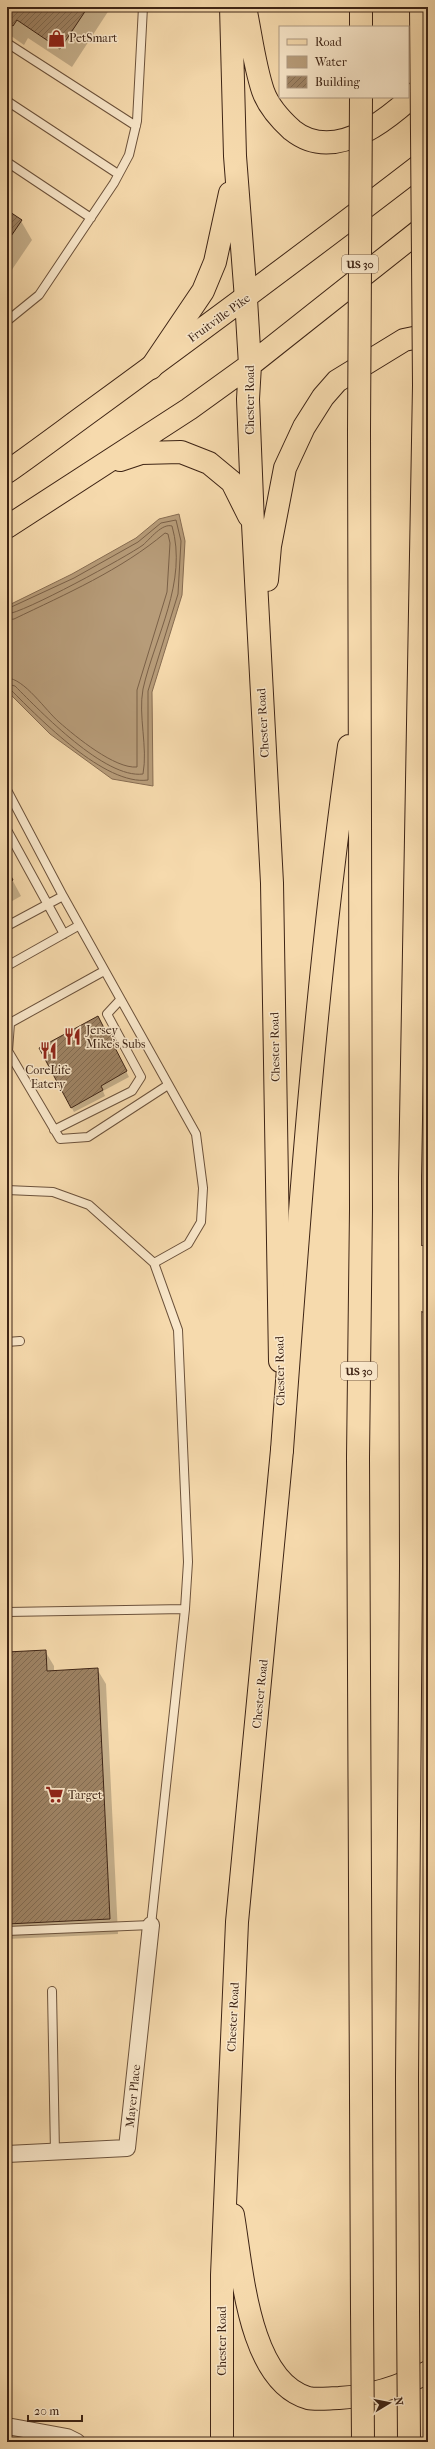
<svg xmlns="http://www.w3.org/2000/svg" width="435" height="2449" viewBox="0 0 435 2449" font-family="'IM FELL French Canon',serif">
  <defs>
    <pattern id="building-hatch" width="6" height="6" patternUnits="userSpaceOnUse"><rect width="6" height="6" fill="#9e8364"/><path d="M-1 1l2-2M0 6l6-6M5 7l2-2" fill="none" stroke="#826b51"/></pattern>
  </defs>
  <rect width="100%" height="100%" fill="#f6daad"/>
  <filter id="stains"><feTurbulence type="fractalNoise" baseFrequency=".005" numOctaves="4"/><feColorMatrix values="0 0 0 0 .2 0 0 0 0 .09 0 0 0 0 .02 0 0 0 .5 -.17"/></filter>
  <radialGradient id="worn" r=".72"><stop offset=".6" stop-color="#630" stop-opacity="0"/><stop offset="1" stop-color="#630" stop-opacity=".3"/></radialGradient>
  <path fill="#b79c79" stroke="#876c51" d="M179,514L185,541L182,595L152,692L153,786L112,779L50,734L7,691V606L72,574L136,538L159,519Z"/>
  <path fill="#0003" d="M7,7H111L72,67L28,38L24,45L7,33Z
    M7,211L21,221L32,240L7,277Z
    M7,870L21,896L7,904Z
    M105,1031L111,1034L116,1044L113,1045L129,1077L103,1091L105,1096L74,1112L40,1049Z
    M45,1651L54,1666V1671L97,1669L106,1684L118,1934L7,1939V1653Z"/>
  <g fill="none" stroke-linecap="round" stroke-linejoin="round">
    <path stroke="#7a6047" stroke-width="1" d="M7,609L74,578L138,542L161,523L176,520L181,541L178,594L148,691V780C105,786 40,719 11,690L7,689
      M7,614C22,614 128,556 143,545C150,539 162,523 172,526C188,582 155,636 143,689C138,716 148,747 143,774C105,779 41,712 15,686L7,684
      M7,620L14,619C66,594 121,570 165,533L168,534L170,543L167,592L137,690V767C115,769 76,737 59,722C46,711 24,678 7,678"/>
  </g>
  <path fill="url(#building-hatch)" stroke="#3e2415" d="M7,7H88L60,49L17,20L13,26L7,22Z
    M7,210L22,220L7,242Z
    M7,869L13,880L7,884Z
    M98,1016L105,1030L108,1028L114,1038L111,1040L127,1071L101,1086L103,1090L71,1108L39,1048Z
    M46,1650L47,1671L98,1668L110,1919L7,1924V1652Z"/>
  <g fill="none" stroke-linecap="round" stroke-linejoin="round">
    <defs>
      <path id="service" d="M7,43L136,126
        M7,101L118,174
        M7,162L91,218
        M7,321L39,295L114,183L129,155L137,121L143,7
        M7,790L63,896L7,926
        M7,830L64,934
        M63,896L196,1134L203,1188L201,1222L188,1244L154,1263
        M7,966L78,926
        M104,971L10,1023L8,1051L60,1139L88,1137L168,1085
        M54,1130L132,1091L141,1077L107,1014L120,1000
        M7,1190L53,1192L89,1205L154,1263L178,1330L188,1562L185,1609L151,1925L7,1931
        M7,1342L20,1341
        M7,1612L185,1609
        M52,1991L55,2153"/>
      <path id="minor" d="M7,2154L127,2148L151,1925
        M7,2426L67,2437L77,2442"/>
      <path id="primary" d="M246,299L250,365L248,399L253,524L272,883L280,1361
        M120,460L141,453L181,452L209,463L232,482L249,516
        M7,472C37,451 66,429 95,408C207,326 318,244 428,159
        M7,527L189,409L250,365L428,224
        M267,580L270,546L285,468L304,427L323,397L337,381L404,340L428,335"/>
      <path id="trunk" d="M233,2215C242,2267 248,2381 308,2398C317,2400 330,2398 339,2398C371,2396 400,2387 428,2372
        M222,2442V2275L237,1922L282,1450"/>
      <path id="motorway" d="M231,7L235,156L246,299
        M245,7C251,35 254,64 263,91C268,105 281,120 292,130C338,167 395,113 428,82
        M361,27V7
        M151,368L203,291L215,262L230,193
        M359,432L361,1209L358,1457L362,2310
        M422,1257L428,1302
        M282,1450C299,1215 316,980 349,746
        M408,2310L407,2078L411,1565L410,1177L424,385"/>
    </defs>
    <use href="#service" stroke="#6c523b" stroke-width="10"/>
    <use href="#minor" stroke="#6c523b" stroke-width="18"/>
    <use href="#primary" stroke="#3e2415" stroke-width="24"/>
    <use href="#trunk" stroke="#3e2415" stroke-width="24"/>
    <use href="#motorway" stroke="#3e2415" stroke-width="24"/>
    <use href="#service" stroke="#f9e7ca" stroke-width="8"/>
    <use href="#minor" stroke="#f9e7ca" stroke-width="16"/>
    <use href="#primary" stroke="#f6daad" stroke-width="22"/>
    <use href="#trunk" stroke="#f6daad" stroke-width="22"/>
    <use href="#motorway" stroke="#f6daad" stroke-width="22"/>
    <defs>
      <path id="motorway-bridge" d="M421,7L424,385
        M359,432L361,97
        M362,2310L363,2442
        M408,2310L409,2442"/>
    </defs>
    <use href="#motorway-bridge" stroke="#3e2415" stroke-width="24" stroke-linecap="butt"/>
    <use href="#motorway-bridge" stroke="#f6daad" stroke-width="22"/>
  </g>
  <defs>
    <symbol id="shop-bare" viewBox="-9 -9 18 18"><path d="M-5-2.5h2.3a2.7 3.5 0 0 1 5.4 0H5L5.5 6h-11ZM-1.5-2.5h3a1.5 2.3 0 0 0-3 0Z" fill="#8f2418" stroke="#f9e7ca" stroke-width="2.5" paint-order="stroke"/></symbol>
    <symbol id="restaurant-bare" viewBox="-9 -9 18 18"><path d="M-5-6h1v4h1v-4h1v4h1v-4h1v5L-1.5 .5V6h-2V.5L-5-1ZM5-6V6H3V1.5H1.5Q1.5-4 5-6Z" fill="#8f2418" stroke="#f9e7ca" stroke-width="2.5" paint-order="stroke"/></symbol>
    <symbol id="supermarket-bare" viewBox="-9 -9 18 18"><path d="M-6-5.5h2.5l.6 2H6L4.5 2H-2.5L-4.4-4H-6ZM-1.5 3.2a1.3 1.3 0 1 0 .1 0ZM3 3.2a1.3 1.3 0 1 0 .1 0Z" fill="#8f2418" stroke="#f9e7ca" stroke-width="2.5" paint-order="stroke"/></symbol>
  </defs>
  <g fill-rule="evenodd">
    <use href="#shop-bare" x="44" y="26" width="25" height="25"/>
    <use href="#restaurant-bare" x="60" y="1024" width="25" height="25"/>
    <use href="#restaurant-bare" x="36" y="1038" width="25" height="25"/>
    <use href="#supermarket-bare" x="42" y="1782" width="25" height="25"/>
  </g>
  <g text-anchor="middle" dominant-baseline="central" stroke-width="3" stroke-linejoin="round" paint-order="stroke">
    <g fill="#f9e7ca" stroke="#765e4b" stroke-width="1">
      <rect x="342" y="255" width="36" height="18" rx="3"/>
      <rect x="341" y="1362" width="36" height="18" rx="3"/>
    </g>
    <g font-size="11" font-weight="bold" fill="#3e2415">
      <text x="360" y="264">US 30</text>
      <text x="359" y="1371">US 30</text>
    </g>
    <g font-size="12" fill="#3e2415" stroke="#f9e7ca" text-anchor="start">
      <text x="69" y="38">PetSmart</text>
      <text x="86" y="1030">Jersey<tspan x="86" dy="14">Mike's Subs</tspan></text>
      <text x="48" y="1070" text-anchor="middle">CoreLife<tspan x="48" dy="14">Eatery</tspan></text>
      <text x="68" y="1795">Target</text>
    </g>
    <g font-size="12" fill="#3e2415" stroke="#f9e7ca">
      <text transform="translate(219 318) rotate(-36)">Fruitville Pike</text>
      <text transform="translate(250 400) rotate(-90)">Chester Road</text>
      <text transform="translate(263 723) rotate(-93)">Chester Road</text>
      <text transform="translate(275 1047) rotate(-91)">Chester Road</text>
      <text transform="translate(280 1371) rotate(-91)">Chester Road</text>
      <text transform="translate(260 1694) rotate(-84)">Chester Road</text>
      <text transform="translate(233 2017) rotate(-87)">Chester Road</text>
      <text transform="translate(133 2096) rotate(-84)">Mayer Place</text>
      <text transform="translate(222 2341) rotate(-90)">Chester Road</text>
    </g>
  </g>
  <rect width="435" height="2449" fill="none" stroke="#f6daad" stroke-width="24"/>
  <rect x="8" y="8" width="419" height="2433" fill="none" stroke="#3e2415" stroke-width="2"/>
  <rect x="12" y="12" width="411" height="2425" fill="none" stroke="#3e2415"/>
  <rect x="279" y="26" width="130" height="72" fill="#f9e7ca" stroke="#ae9982"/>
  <rect x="287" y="39" width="20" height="6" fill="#f6daad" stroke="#ae9982"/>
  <text x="315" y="46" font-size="12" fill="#3e2415">Road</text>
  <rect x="287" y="56" width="20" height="12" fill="#b79c79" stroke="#ae9982"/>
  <text x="315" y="66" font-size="12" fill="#3e2415">Water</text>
  <rect x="287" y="76" width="20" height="12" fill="url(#building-hatch)" stroke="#ae9982"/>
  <text x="315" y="86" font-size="12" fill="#3e2415">Building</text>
  <g transform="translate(389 2403) rotate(80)" stroke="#f9e7ca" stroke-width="3" paint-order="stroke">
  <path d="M0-3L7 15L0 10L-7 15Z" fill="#3e2415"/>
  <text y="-6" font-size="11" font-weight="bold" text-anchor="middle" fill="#3e2415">N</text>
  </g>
  <path d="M28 2415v6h54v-6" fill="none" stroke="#3e2415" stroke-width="2"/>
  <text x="34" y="2415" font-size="12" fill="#3e2415" stroke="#f9e7ca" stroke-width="3" paint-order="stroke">20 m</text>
  <rect width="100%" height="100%" filter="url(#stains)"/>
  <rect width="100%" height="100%" fill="url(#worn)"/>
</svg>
